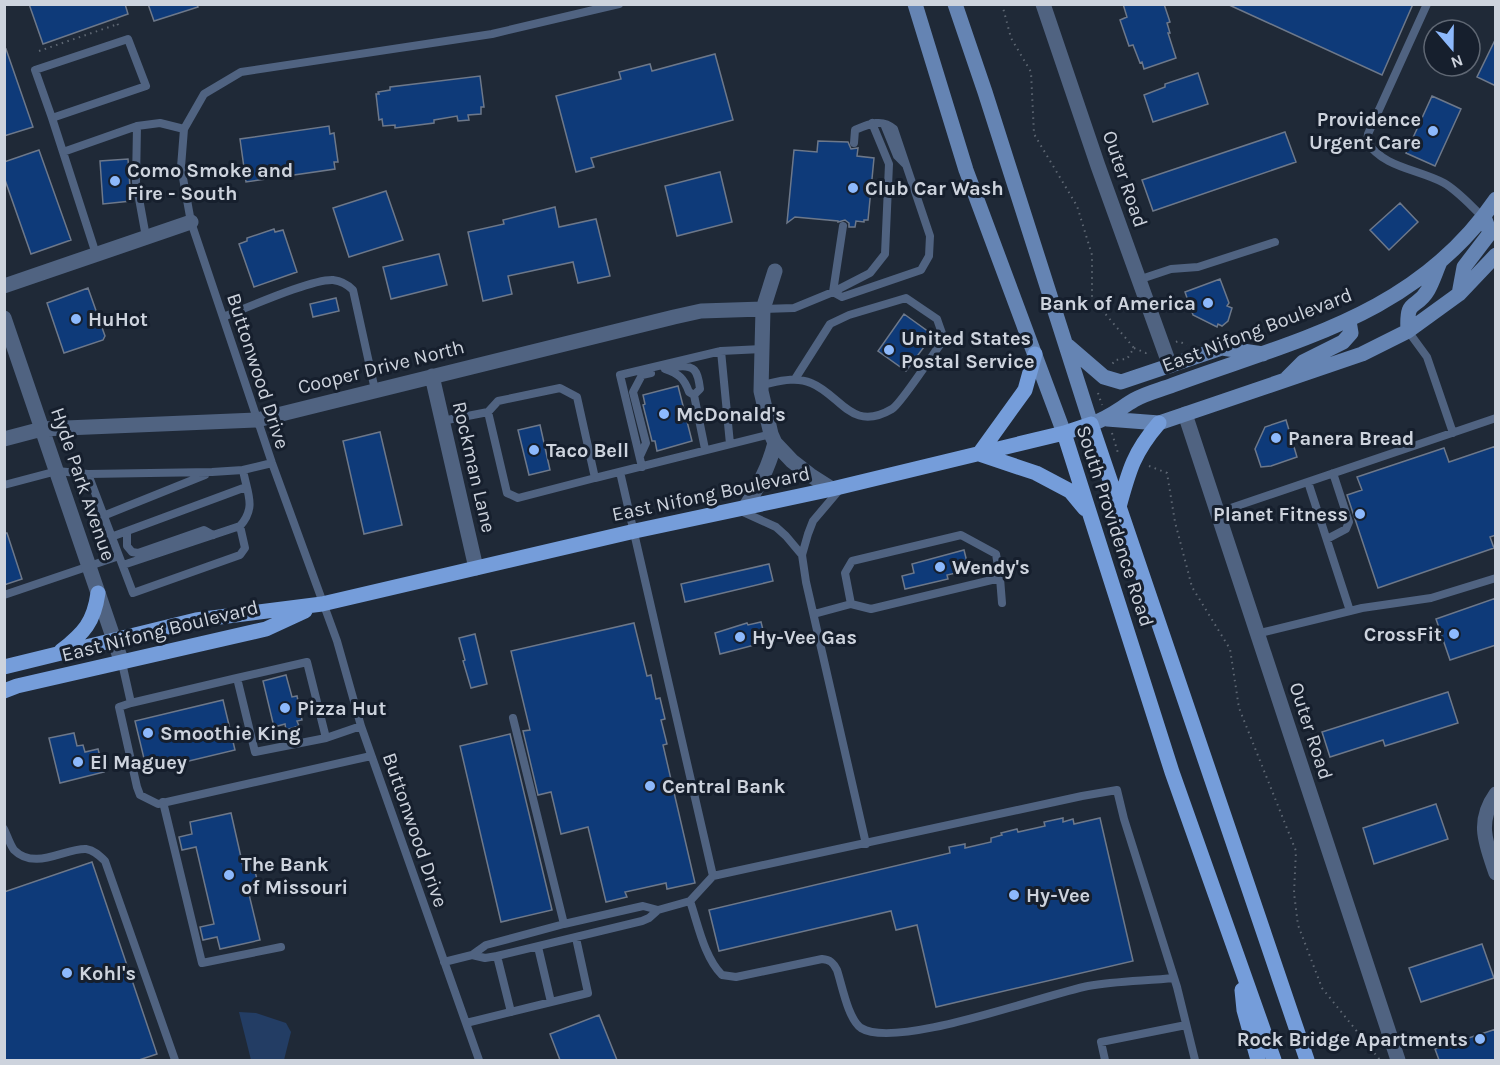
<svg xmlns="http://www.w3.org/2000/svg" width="1500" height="1065" viewBox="0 0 1500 1065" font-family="Karla,sans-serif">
  <rect width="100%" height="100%" fill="#1f2937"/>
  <path fill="#233d64" d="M239,1012L256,1013L286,1023L291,1032L284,1060H251Z"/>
  <path fill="#0e3a79" stroke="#6d788a" stroke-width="1.5" d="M29,4H125L128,14L43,44Z
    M148,4H197L198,7L154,21Z
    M1123,4H1164L1170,22L1167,23L1170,33H1168L1176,58L1144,69L1142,62L1140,63L1133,45L1129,46L1120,20L1127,17Z
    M1227,4H1413L1382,75Z
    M1496,38V86L1477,77Z
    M6,49L33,127L4,136V50Z
    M715,54L733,120L591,158L594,167L576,172L556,96L621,79L619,72L650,64L652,71Z
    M1198,73L1208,104L1153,122L1144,95L1165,87V84Z
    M480,76L484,107H481V114L468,115L469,120L458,121L457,116L434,120V123L395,128V125L383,126L382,119L379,120L376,94H379L378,92L390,90V87Z
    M1432,96L1461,109L1435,166L1406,153Z
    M329,126L330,134L334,133L338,162H334L335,169L246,182L240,139Z
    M1285,132L1296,162L1153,211L1142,180Z
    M818,141L848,142L851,149L858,148L857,156L874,158L868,220H864V222L856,221L855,227H849V223L845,220L838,222V221L795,217L787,223L794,150L817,152Z
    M39,150L71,240L31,254L4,177V162Z
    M128,159L131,201L103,204L100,161Z
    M720,172L732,222L677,236L665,186Z
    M386,191L403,240L349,257L333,208Z
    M1400,203L1418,222L1389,250L1370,230Z
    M555,207L559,227L596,219L610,276L578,283L573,262L508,276L512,294L483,301L468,232L504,224L503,220Z
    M274,229L275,232L283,230L297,272L254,287L239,244L247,241V238Z
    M439,254L447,285L391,299L383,267Z
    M1220,279L1229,303L1227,306L1232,308L1228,321L1222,326L1218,324L1217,327L1193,315L1185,292Z
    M88,288L105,336L103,340L64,353L47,303Z
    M336,298L339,311L313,317L310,304Z
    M904,314L933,335L906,371L878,351Z
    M678,386L692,441L657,451L655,441H652L643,405L645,404L643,395Z
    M1286,420L1297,457L1271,466L1261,467L1255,449L1265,427Z
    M540,425L550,470L529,475L518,430Z
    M380,432L402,525L364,534L343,441Z
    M1496,446V535L1490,537L1494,548L1378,588L1347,495L1362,490L1357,477L1444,448L1449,462Z
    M4,533H7L22,579L4,585Z
    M964,550L969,570L947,575L948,579L905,589L902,576L914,573L912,564Z
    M769,564L773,581L685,602L681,584Z
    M1496,598V645L1450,660L1436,619Z
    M761,622L766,642L720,654L715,633L747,623L748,625Z
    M634,623L647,676L651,675L656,699L660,698L665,719L661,720L667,744L663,745L695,883L667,889L666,883L625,892L627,897L606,902L588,827L561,834L551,792L538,795L523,731L530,730L511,651Z
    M475,634L487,684L471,688L463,661L465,660L459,638Z
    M286,675L292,697L297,696L302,720L297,721L299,726L286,730L285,724L274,727L263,681Z
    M1448,692L1458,723L1385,746L1383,740L1330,757L1322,732Z
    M223,700L235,750L147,771L135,721Z
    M74,733L77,746L83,745L85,752L98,749L104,772L60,783L49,738Z
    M510,734L552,910L501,922L460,746Z
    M1436,804L1448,839L1374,864L1363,828Z
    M231,813L243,866L253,864L258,883L247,886L260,940L220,949L217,937L203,940L200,927L214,924L196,847L182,850L179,837L192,834L190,822Z
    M1063,818V822L1073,819L1074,824L1100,818L1133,961L936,1007L917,925L896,930L891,911L719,951L709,910L950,853L949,847L965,844V848L991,842V838L1002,835L1001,833L1017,829L1018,832L1045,826L1044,822Z
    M92,862L157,1054L139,1060H4V892Z
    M1482,944L1494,978L1421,1002L1409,968Z
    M599,1015L617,1060H560L550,1034Z
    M1496,1029V1060H1439L1435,1049Z"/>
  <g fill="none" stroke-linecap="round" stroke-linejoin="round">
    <path stroke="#5e6773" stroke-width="2" stroke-dasharray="1.5 4.5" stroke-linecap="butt" d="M1002,4L1011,38L1031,72L1034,134L1077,206L1092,255V298L1134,348L1127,359L1115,360L1111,366
      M116,18L119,29
      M39,51L118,24
      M1176,342L1178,341L1187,345
      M1134,348L1146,353L1151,352
      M1098,393L1102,405
      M1112,433L1118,453L1121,454
      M1149,466L1167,473L1175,522L1192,587L1230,649L1239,708L1296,851L1294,893L1298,925L1322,988L1380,1060"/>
    <path stroke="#506381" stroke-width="8" d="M1427,4L1368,134L1367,142C1384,168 1418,169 1444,183C1458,191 1471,206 1483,217
      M52,118L35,70L128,39L146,86L52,118L63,152
      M884,124L897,156L905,164
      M137,126L136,182L146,237
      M96,254L63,152L137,126L160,123L184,129
      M1138,280L1171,269L1198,267L1275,242
      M833,292L842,297L921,270L929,256L930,236L894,129C882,118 869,124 855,130L854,143
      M833,292L843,226
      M763,309L794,308L833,292L870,273L885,254L889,164L872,123
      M223,317C247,308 311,279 333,280C342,281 347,284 353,290L375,390
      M1408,331L1427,357L1453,433
      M721,351L730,444
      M675,367C695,364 698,371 700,389L694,395
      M665,369C679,374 684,378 689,392L694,395L705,449
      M761,385C777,382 795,376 811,383C841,395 851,433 892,409C901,404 935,351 944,339L937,319L906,298L849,315L830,324L795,379
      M442,421L488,412L498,401L560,388L577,397L595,478L518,498L507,493L488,412
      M640,456L646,443L633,392L642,375L651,373
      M642,467L620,375L721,351L762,349
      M243,470L212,472L88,474L133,593L240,555L245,548L240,526C257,507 247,493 243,470L272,463
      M620,472L713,876
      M595,478L771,434
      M4,485L57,471L88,474
      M841,488L813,521L808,534L802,555L806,582L866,844
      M741,511L776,527L786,536L802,555
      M1219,512L1496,418
      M103,516L205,475
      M127,532V546L132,552L138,553L204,530L213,535
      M111,537L246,487
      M1327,539L1346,529L1349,522L1333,473
      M123,565L240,526
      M1000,578L871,609L851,604L845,573L852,561L961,535L996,554L1000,578L1002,603
      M4,595L119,556
      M1350,611L1362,608L1431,598L1496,578
      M814,614L851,604
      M1256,634L1350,611L1308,482
      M122,663L131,703L119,707L137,787L140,795L158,804L371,756
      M237,678L307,662L326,738L361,726
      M131,703L237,678L255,752L326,738
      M513,718L564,924
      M163,802L202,963L281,947
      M4,829C7,835 10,845 14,850C35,871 65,848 86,849C94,850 100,856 105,861L175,1060
      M690,901C698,924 704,957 722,975L736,977L822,959C830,960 833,962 837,970C842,985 848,1019 861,1028C896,1050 1043,995 1088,986C1116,981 1146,981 1174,978
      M658,910L643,906L564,924L486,945L472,955L485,958L497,956L642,921L649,918L658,910L690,901L713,876L1082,796L1117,790L1124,819L1177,987L1195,1060
      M538,947L551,1002
      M497,956L511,1012
      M444,962L472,955
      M466,1023L588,993L576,938
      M479,1060L361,726L337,641L272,463L191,222L181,167L184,129L204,94L241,72L492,34L619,4
      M1105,1060L1101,1042L1186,1025"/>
    <path stroke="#506381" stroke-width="15" d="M1043,4L1098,166L1170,366
      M775,271L763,309L762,349L761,391L771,434L775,443L792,461L810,475L832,489
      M4,286L191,222
      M4,318L122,663
      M432,376L476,568
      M1185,414L1398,1060
      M4,439L42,429L257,420L674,317L701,311L763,309
      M745,508C759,485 768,469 775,443
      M1496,794C1476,822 1486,844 1496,873"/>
    <path stroke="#6584b3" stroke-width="15" d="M915,4L966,170L1064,433
      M955,4L985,92L1091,424C1109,418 1119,409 1134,400C1146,393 1160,390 1173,385C1295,340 1417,315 1496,199
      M1459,294L1464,267L1490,233L1484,217
      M1408,331C1406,296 1416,311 1428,290C1433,281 1436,271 1440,262
      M1068,346L1104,377L1121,382L1222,348L1263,354
      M1287,378L1303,362L1343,342L1351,333L1349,321
      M1107,419L1159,423L1362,354L1408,331L1459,294L1496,255"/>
    <path stroke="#759dda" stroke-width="15" d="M1035,354L1025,390L979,454L1036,473L1070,491L1085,509
      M1064,433L1172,772L1274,1060
      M1119,507C1129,470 1134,452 1159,423
      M61,651C84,633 94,622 98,593
      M4,667L196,620L322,604L635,531L832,489L1064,433L1091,424L1307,1060
      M4,691L17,686L266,629L305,611
      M1242,990L1244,1010L1258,1060"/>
  </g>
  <g fill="#8db9fc" stroke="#161f2d" stroke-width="2">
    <circle cx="1433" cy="131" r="6"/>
    <circle cx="115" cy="181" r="6"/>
    <circle cx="853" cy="188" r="6"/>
    <circle cx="1208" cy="303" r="6"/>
    <circle cx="76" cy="319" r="6"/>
    <circle cx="889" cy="350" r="6"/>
    <circle cx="664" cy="414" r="6"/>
    <circle cx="1276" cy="438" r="6"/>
    <circle cx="534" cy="450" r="6"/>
    <circle cx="1360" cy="514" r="6"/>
    <circle cx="940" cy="567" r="6"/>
    <circle cx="1454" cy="634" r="6"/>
    <circle cx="740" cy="637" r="6"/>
    <circle cx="285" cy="708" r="6"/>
    <circle cx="148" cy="733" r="6"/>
    <circle cx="78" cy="762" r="6"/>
    <circle cx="650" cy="786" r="6"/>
    <circle cx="229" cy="875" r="6"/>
    <circle cx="1014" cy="895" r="6"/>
    <circle cx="67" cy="973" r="6"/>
    <circle cx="1480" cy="1039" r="6"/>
  </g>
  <g text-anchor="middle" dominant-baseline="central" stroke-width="6" stroke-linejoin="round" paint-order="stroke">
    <g font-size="20" font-weight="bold" fill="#cdd3dd" stroke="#161f2d" text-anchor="start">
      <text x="1421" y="119" text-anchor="end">Providence<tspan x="1421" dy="23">Urgent Care</tspan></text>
      <text x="127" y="170">Como Smoke and<tspan x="127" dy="23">Fire - South</tspan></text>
      <text x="865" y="188">Club Car Wash</text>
      <text x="1196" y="303" text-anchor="end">Bank of America</text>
      <text x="88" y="319">HuHot</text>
      <text x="901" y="338">United States<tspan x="901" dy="23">Postal Service</tspan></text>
      <text x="676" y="414">McDonald's</text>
      <text x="1288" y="438">Panera Bread</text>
      <text x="546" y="450">Taco Bell</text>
      <text x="1348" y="514" text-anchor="end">Planet Fitness</text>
      <text x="952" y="567">Wendy's</text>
      <text x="1442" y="634" text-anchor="end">CrossFit</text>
      <text x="752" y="637">Hy-Vee Gas</text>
      <text x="297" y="708">Pizza Hut</text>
      <text x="160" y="733">Smoothie King</text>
      <text x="90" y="762">El Maguey</text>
      <text x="662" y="786">Central Bank</text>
      <text x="241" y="864">The Bank<tspan x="241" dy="23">of Missouri</tspan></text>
      <text x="1026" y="895">Hy-Vee</text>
      <text x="79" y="973">Kohl's</text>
      <text x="1468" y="1039" text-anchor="end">Rock Bridge Apartments</text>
    </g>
    <g font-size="20" fill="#cdd3dd" stroke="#161f2d">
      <text transform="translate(1125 179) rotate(71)">Outer Road</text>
      <text transform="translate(1257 330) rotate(-21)">East Nifong Boulevard</text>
      <text transform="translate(381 367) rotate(-14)">Cooper Drive North</text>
      <text transform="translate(258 371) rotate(72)">Buttonwood Drive</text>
      <text transform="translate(474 467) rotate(77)">Rockman Lane</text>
      <text transform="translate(83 484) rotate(71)">Hyde Park Avenue</text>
      <text transform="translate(711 494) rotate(-12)">East Nifong Boulevard</text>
      <text transform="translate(1115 526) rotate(72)">South Providence Road</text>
      <text transform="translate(160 631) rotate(-14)">East Nifong Boulevard</text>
      <text transform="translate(1311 731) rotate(72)">Outer Road</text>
      <text transform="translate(415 830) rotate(71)">Buttonwood Drive</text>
    </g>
  </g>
  <rect width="1500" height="1065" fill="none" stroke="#cdd3dd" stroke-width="12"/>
  <g transform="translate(1452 48) rotate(160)"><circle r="28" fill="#161f2d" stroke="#5f6773" stroke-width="1.5"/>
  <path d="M0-4.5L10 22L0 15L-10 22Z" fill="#8db9fc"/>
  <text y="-9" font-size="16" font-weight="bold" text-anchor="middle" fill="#cdd3dd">N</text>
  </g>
</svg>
